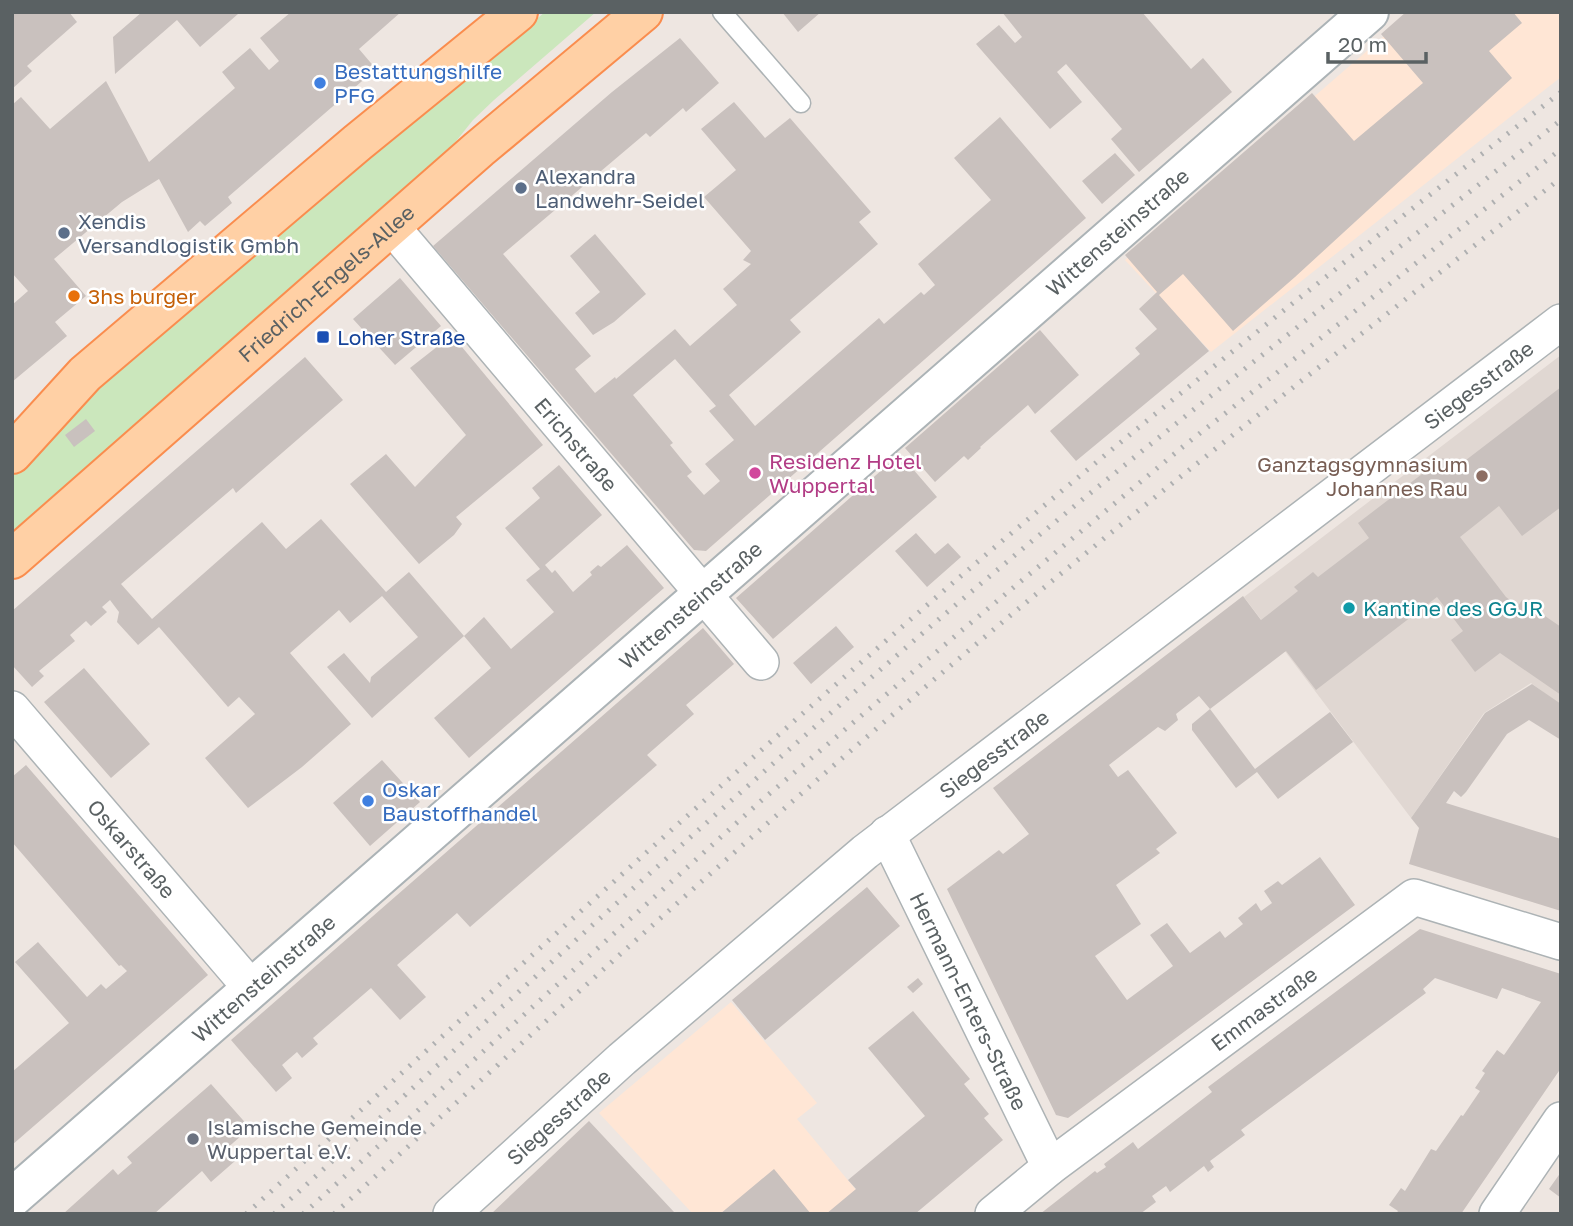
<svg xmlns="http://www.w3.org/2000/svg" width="1573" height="1226" viewBox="0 0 1573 1226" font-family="'Golos Text',sans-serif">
  <rect width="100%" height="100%" fill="#eee6e1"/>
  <path fill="#ffe6d5" d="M1412,12H1561V77L1211,352L1125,260Z
    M731,1002L817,1103L797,1119L876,1214H693L599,1113Z"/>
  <path fill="#e0d7d2" d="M1561,355V705L1531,683L1484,713L1411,818L1244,597Z"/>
  <path fill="#cbe7bc" d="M545,12H596L494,100L473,120L445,155L12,534V477L88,394Z"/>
  <path fill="#c9c1be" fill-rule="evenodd" d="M12,12H69L77,22L27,66L32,71L12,89Z
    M142,12H237L238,14L200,47L177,20L115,74L113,37Z
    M291,12H401L359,49L376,69L228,197L232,203L205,226L200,221L188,232L159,179L122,202L54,259L86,296L55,322L67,336L12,382V305L28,291L12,273V105L21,97L50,129L106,81L149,162L235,88L222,72L250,48L269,70L279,61L260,38Z
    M782,12H821L798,32Z
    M1002,12H1142L1191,69L1203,58L1232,92L1139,172L1111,139L1122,129L1066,64L1057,72L1082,102L1050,129L976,44L999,25L1015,43L1022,37Z
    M1406,12H1513L1522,23L1489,51L1512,78L1295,277L1233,331L1183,274L1159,295L1209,351L1076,461L1050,431L1140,354L1135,348L1157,329L1139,309L1157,292L1125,255L1312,93L1354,141L1423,83L1381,34Z
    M680,38L719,83L686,112L683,108L650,137L646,133L503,254L591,356L575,369L595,393L615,377L616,379L675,329L690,346L737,305L723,289L751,264L743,260L751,251L704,197L736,170L701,129L734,102L765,138L790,118L871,212L859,222L878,244L790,320L801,332L729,395L755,426L879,318L884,324L921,292L924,295L935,285L918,264L991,200L954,158L1000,117L1086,218L706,551L694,550L433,246L612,92ZM675,359L716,406L709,411L734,440L705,464L720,481L704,495L687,476L692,472L670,445L673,443L633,395Z
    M1115,153L1135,175L1102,204L1082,181Z
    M595,234L646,294L614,322L593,335L575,313L600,292L570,256Z
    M400,278L441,326L395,365L353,319Z
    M1040,330L1079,375L1035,414L1028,405L980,447L981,448L968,460L964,456L935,482L905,448Z
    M452,335L543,445L456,517L462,524L454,535L419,564L350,484L386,454L415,487L466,435L410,368Z
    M305,357L343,400L236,493L233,488L121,584L152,619L262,522L286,549L321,519L386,592L409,572L464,636L372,718L327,667L344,653L370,683L371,677L418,637L382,596L350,623L339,610L290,653L351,724L302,767L248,808L205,758L255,714L239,697L228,707L159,627L138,645L117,622L119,612L110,600L102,607L107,612L91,626L86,621L70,635L75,641L39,671L44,676L32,687L12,665V611Z
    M1561,387V507L1522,536L1499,506L1460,537L1506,597L1518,606L1522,600L1561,627V695L1500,653L1475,672L1451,640L1463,631L1437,597L1316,690L1286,651L1210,709L1199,696L1176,714L1178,720L1165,731L1158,727L1109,765L1118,777L1128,770L1177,833L1156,849L1160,853L1116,885L1141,924L1095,956L1127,1000L1173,966L1150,935L1167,923L1190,953L1220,931L1225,938L1243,924L1238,918L1256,903L1261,911L1272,903L1264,891L1278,881L1282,885L1320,857L1355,905L1068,1118L1056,1115L947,889L999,850L1003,854L1029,834L993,788L1243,596L1261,620L1298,591L1294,587L1313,572L1318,577L1369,538L1358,523L1443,458L1453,470Z
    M86,419L95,431L74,447L65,435Z
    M900,454L937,497L773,639L736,598Z
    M559,465L602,515L545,565L552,573L555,570L573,592L592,575L590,572L598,565L601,567L627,545L664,588L469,758L434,718L491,668L464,636L484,617L511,649L554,612L526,580L540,569L505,528L540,498L532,488Z
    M916,533L935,554L948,543L961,557L927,587L895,551Z
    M836,626L854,647L811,684L793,663Z
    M703,628L734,664L686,705L694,714L647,755L657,765L470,927L457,913L397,965L426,997L400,1020L371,988L313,1038L318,1044L302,1058L297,1052L282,1065L292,1078L276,1092L231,1040Z
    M84,668L150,744L111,778L44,702Z
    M1532,684L1561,704V740L1529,720L1507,734L1466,792L1461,797L1454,791L1446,803L1561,839V911L1409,864L1419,828L1411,818L1485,713Z
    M1210,709L1255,769L1330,712L1353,742L1278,799L1257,772L1236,788L1192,730V724Z
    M382,760L420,802L370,846L333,803Z
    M26,765L208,975L12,1145V1072L69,1023L15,962L38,942L87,997L101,984L106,989L127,971L121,965L119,966L12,842V777Z
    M867,887L900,926L765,1040L732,1000Z
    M1420,929L1561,974V1068L1461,1214H1396L1398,1211L1389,1205L1401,1188L1405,1191L1431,1149L1436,1151L1461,1115L1463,1116L1480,1091L1475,1088L1485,1073L1482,1071L1497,1050L1504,1055L1541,1002L1502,988L1497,999L1435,978L1423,989L1426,993L1241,1130L1245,1135L1210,1161L1214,1167L1208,1172L1204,1166L1170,1192L1166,1186L1152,1196L1156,1202L1140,1214H1040L1095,1171L1097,1173L1106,1167L1104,1164L1133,1142L1138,1149L1212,1092L1208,1087Z
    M918,978L923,984L913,993L907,987Z
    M913,1011L970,1079L964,1084L989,1114L984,1118L1003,1140L915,1214H826L856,1189L848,1180L925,1116L868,1048Z
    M211,1084L250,1128L225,1150L235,1161L211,1182L202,1171L154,1214H63L113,1169L118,1175L132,1163L127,1157Z
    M589,1121L674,1212L672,1214H491Z
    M774,1169L811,1214H720Z
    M1561,1172V1198L1549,1189Z"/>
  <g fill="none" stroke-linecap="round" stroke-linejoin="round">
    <defs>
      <path id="lane" d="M722,12L801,103"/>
      <g id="street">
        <path id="s1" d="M392,227L761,662"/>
        <path id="s2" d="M12,709L252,989"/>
        <path id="s3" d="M887,834L1050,1167"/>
        <path id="s4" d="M451,1214L622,1059L865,852L1561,322"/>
        <path id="s5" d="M993,1214L1050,1167L1414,897L1561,942"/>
        <path d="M1497,1214L1561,1120"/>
      </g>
      <g id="secondary">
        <path id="s6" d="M12,1198L1369,12"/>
      </g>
      <g id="primary">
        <path d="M12,454L85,374L357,143L518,12"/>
        <path id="s7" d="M12,559L479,149L643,12"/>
      </g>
    </defs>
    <use href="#lane" stroke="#adb3b5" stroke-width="21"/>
    <use href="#street" stroke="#adb3b5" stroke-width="38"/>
    <use href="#secondary" stroke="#acb3b6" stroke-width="42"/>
    <use href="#primary" stroke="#fa8d4e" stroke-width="42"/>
    <use href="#lane" stroke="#fff" stroke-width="18"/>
    <use href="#street" stroke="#fff" stroke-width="35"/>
    <use href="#secondary" stroke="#fff" stroke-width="38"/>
    <use href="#primary" stroke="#ffd0a5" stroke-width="38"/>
    <path stroke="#afb0b1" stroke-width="5" stroke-dasharray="2 9" stroke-linecap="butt" d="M246,1214C474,1008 700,801 933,600C1137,424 1349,258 1561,92
      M274,1214C496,1013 717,809 945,614C1145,444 1354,283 1561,120
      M303,1214L762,800L961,631L1185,445L1561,149
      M334,1214C545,1022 755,829 974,646C1165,485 1364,332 1561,178"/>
  </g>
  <g fill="#3f7fe0" stroke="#fff" stroke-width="2.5">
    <circle cx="320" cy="83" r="7"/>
    <circle cx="368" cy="801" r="7"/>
  </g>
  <g fill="#5c6f8a" stroke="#fff" stroke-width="2.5">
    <circle cx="521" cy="188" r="7"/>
    <circle cx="64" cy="233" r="7"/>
  </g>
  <circle fill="#e8710a" stroke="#fff" stroke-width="2.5" cx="74" cy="296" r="7"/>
  <rect fill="#1a4fb4" stroke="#fff" stroke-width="2.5" x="316" y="330" width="14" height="14" rx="3.5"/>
  <circle fill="#d1479c" stroke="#fff" stroke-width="2.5" cx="755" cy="473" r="7"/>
  <circle fill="#8d6e63" stroke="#fff" stroke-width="2.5" cx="1482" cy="476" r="7"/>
  <circle fill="#0f9aa8" stroke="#fff" stroke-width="2.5" cx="1349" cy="608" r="7"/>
  <circle fill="#6b7280" stroke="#fff" stroke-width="2.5" cx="193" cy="1139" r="7"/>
  <g text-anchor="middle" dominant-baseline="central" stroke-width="5" stroke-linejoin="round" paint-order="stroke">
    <g font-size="21" fill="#366cbe" stroke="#fff" text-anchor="start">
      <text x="334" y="71">Bestattungshilfe<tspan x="334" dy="24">PFG</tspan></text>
      <text x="382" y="789">Oskar<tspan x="382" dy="24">Baustoffhandel</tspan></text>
    </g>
    <g font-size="21" fill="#4e5e75" stroke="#fff" text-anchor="start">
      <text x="535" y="176">Alexandra<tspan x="535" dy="24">Landwehr-Seidel</tspan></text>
      <text x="78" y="221">Xendis<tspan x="78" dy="24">Versandlogistik Gmbh</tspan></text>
    </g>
    <g font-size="21" fill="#5a6163" stroke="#fff">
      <text stroke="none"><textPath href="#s6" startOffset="1468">Wittensteinstraße</textPath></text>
      <text stroke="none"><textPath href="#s7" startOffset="418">Friedrich-Engels-Allee</textPath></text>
      <text stroke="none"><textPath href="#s4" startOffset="1321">Siegesstraße</textPath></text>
      <text stroke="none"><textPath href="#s1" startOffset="285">Erichstraße</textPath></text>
      <text stroke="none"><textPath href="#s6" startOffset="901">Wittensteinstraße</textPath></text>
      <text stroke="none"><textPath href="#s4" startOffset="712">Siegesstraße</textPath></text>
      <text stroke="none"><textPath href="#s2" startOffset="184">Oskarstraße</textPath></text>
      <text stroke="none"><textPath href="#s6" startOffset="334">Wittensteinstraße</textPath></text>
      <text stroke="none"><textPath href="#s3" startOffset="186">Hermann-Enters-Straße</textPath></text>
      <text stroke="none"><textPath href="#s5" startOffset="340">Emmastraße</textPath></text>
      <text stroke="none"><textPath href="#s4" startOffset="145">Siegesstraße</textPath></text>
    </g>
    <g font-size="21" fill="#c56008" stroke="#fff" text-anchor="start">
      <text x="88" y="296">3hs burger</text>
    </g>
    <g font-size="21" fill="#164399" stroke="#fff" text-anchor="start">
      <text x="337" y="337">Loher Straße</text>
    </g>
    <g font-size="21" fill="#b23c85" stroke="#fff" text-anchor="start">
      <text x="769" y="461">Residenz Hotel<tspan x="769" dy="24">Wuppertal</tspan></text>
    </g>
    <g font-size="21" fill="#785e54" stroke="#fff" text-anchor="end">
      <text x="1468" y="464">Ganztagsgymnasium<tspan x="1468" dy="24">Johannes Rau</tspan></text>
    </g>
    <g font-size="21" fill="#0d838f" stroke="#fff" text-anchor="start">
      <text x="1363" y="608">Kantine des GGJR</text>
    </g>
    <g font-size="21" fill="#5b616d" stroke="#fff" text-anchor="start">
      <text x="207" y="1127">Islamische Gemeinde<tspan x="207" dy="24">Wuppertal e.V.</tspan></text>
    </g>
  </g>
  <rect width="1573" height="1226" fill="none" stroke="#5a6163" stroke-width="28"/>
  <path d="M1328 52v10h98v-10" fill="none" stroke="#5a6163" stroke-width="3.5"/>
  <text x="1338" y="52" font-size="21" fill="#5a6163" stroke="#ffffff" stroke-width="5" paint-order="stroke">20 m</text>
</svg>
